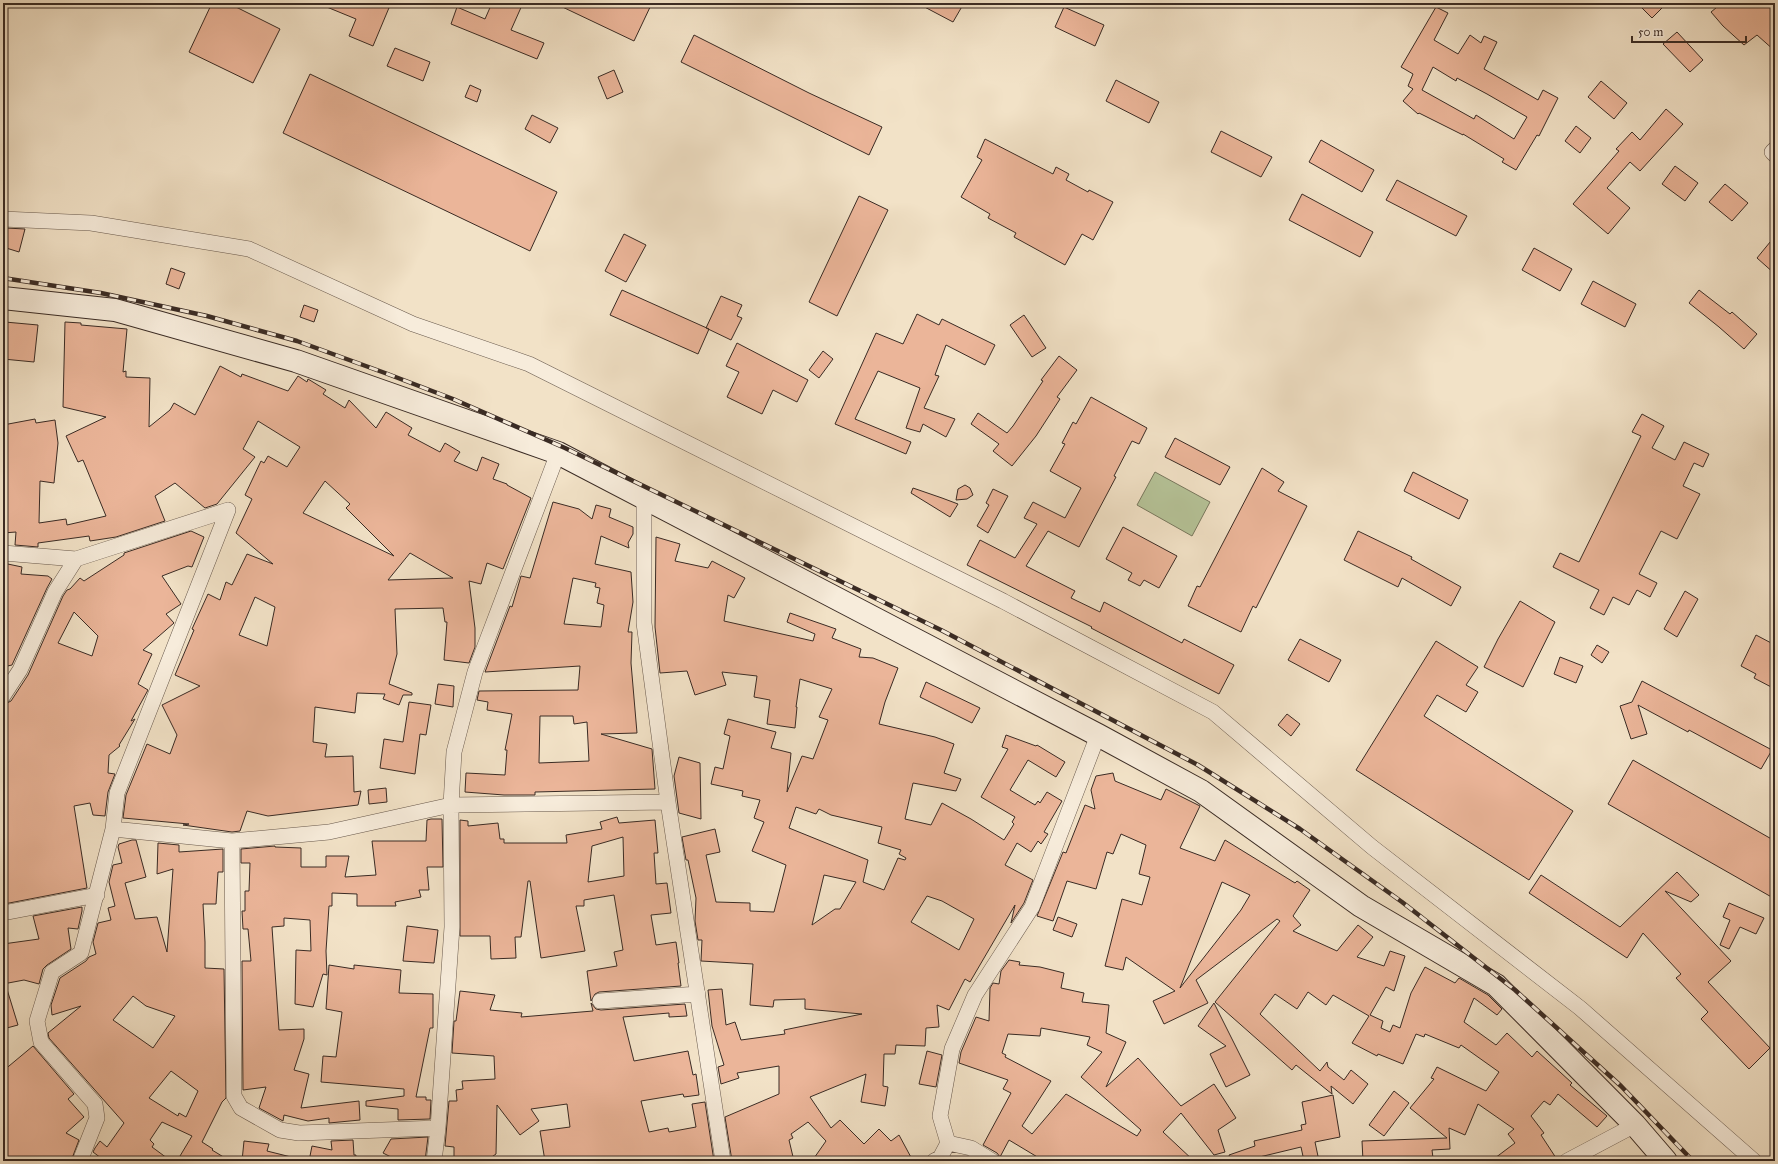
<svg xmlns="http://www.w3.org/2000/svg" width="1778" height="1164" viewBox="0 0 1778 1164" font-family="'IM FELL Great Primer',serif">
  <rect width="100%" height="100%" fill="#f2e2c7"/>
  <filter id="stains"><feTurbulence type="fractalNoise" baseFrequency=".005" numOctaves="4"/><feColorMatrix values="0 0 0 0 .2 0 0 0 0 .09 0 0 0 0 .02 0 0 0 .5 -.17"/></filter>
  <radialGradient id="worn" r=".72"><stop offset=".6" stop-color="#630" stop-opacity="0"/><stop offset="1" stop-color="#630" stop-opacity=".3"/></radialGradient>
  <path fill="#b6c499" stroke="#78785e" d="M1155,472L1210,502L1192,536L1137,505Z"/>
  <path fill="#ebb599" stroke="#3a2b24" fill-rule="evenodd" d="M212,3H228L280,29L253,83L189,52Z
    M317,3H391L373,46L349,36L356,19Z
    M492,3H523L511,30L544,43L537,59L451,24L457,7L485,19Z
    M554,3H652L634,41Z
    M917,3H964L953,22Z
    M1637,3H1667L1652,18Z
    M1722,3H1775V51L1757,35L1744,45L1723,26L1711,12Z
    M1064,7L1104,25L1095,46L1055,27Z
    M1436,7L1448,13L1434,40L1458,54L1470,35L1481,43L1484,36L1497,42L1484,69L1538,100L1543,90L1558,98L1539,136L1537,135L1516,170L1502,162L1504,159L1463,134V135L1419,113L1418,114L1403,101L1413,89L1408,86L1413,74L1401,67ZM1433,67L1456,81L1457,78L1487,94L1527,117L1514,139L1476,115L1474,119L1422,90Z
    M1677,32L1703,60L1690,72L1663,44Z
    M694,35L809,93L882,127L869,155L681,62Z
    M395,48L430,62L423,81L387,66Z
    M614,70L623,92L607,99L598,77Z
    M310,74L557,192L530,251L283,133Z
    M1116,80L1159,102L1149,123L1106,101Z
    M1601,81L1627,103L1614,119L1588,97Z
    M470,85L481,90L477,102L465,97Z
    M1666,109L1683,124L1640,171L1630,162L1607,188L1630,208L1608,234L1573,204L1619,151L1616,149L1632,132L1640,140Z
    M532,115L558,128L550,143L525,129Z
    M1576,126L1591,138L1580,153L1565,141Z
    M1221,131L1272,157L1261,177L1211,152Z
    M985,139L1053,174L1056,167L1069,174L1066,180L1088,192L1089,190L1113,202L1093,240L1082,234L1065,265L1014,237L1016,233L988,218L990,214L961,197L982,160L977,157Z
    M1321,140L1374,170L1362,192L1309,162Z
    M1675,166L1698,183L1685,201L1662,184Z
    M1397,180L1467,216L1456,236L1386,200Z
    M1725,184L1748,203L1732,221L1709,202Z
    M1302,194L1373,232L1360,257L1289,220Z
    M859,196L888,210L837,316L809,302Z
    M6,228L25,229L19,252L3,247Z
    M624,234L646,245L626,282L605,271Z
    M1775,236V274L1757,258Z
    M1534,248L1572,269L1560,291L1522,270Z
    M171,268L185,273L179,289L166,284Z
    M1593,281L1636,304L1625,327L1581,304Z
    M622,290L709,329L698,354L610,315Z
    M1699,290L1730,314L1732,312L1757,334L1744,349L1719,327L1689,303Z
    M721,296L742,305L737,316L742,318L731,340L706,328Z
    M304,305L318,310L314,322L300,317Z
    M917,314L939,325L942,319L995,345L985,365L946,345L935,375L939,376L924,408L955,419L946,437L923,424L920,432L906,428L920,388L878,371L855,419L911,442L906,454L835,424L876,333L903,344Z
    M1024,315L1046,348L1032,357L1010,325Z
    M5,322L38,325L34,362L3,359Z
    M65,322L81,323V325L127,329L123,372L126,371V377L150,378L149,427L170,410L174,403L195,415L220,366L241,377L242,374L288,391L298,376L307,382L308,379L326,390L323,394L345,408L349,400L376,428L386,412L412,428L408,435L440,452L445,443L460,452L454,461L477,471L482,457L499,464L493,479L507,484V485L531,498L503,569L487,563L481,584L469,581L475,628V647L469,663L444,660L447,622H445L443,608L395,609L397,654L389,684L412,693V695H403L399,705L383,699L385,694L357,693L355,713L315,707L313,742L327,744L325,757L353,756L354,792L361,791L358,805L268,816L247,811L240,831L232,832L183,825L189,824L123,818L126,795L147,744L170,754L177,735L162,705L200,686L175,675L194,630L192,629L208,594L220,600L226,582L232,585L247,554L273,564L236,533L252,499L245,495L261,461L264,463L268,456L287,467L300,447L258,421L243,449L255,457L217,504L205,508L175,483L155,496L165,521L116,537L90,541L89,536L38,543V547L15,545L16,532L3,533V425L35,419L36,423L55,420L58,443L54,483L40,481L39,523L66,519L67,525L106,516L83,460L78,462L66,436L106,417L63,407ZM325,481L350,504L346,508L394,556L303,513ZM410,553L453,578L388,580ZM255,597L275,607L267,646L239,635Z
    M737,343L808,380L797,402L773,390L762,414L727,397L739,372L726,366Z
    M823,351L833,359L819,378L809,370Z
    M1059,356L1077,370L1057,397L1060,399L1036,436L1012,466L993,451L999,444L971,424L978,413L1007,433L1013,426L1043,381L1041,380Z
    M1091,397L1147,428L1139,444L1132,441L1114,476L1116,477L1079,547L1048,531L1026,566L1075,591L1071,598L1100,612L1104,602L1182,643L1184,639L1234,665L1219,694L1091,628L1092,627L967,565L980,540L1015,558L1037,524L1024,518L1033,502L1065,518L1081,488L1050,471L1065,444L1062,443L1073,422L1076,424Z
    M1642,414L1664,426L1652,448L1675,460L1684,442L1709,454L1703,467L1694,463L1683,486L1700,494L1677,539L1661,531L1639,574L1657,583L1650,597L1637,590L1629,605L1613,597L1604,615L1590,608L1599,590L1553,567L1560,553L1579,562L1641,436L1632,432Z
    M1175,438L1230,467L1220,485L1165,457Z
    M1262,468L1284,482L1278,491L1307,506L1256,608L1253,606L1241,632L1188,606L1197,586L1200,587Z
    M1413,472L1468,500L1459,519L1404,491Z
    M965,485L970,488L973,495L967,499L956,500L958,489Z
    M913,488L942,498L958,504L950,517L911,493Z
    M993,489L1008,496L988,533L977,526L989,505L986,503Z
    M553,502L579,509L592,519L596,505L611,509L609,517L633,527V534L628,543L629,548L601,536L595,564L631,572L633,602L628,632H632L631,663L637,733L601,734L652,749L655,789L535,792V795H504L465,792L466,773L505,775L507,750H505L512,714L487,710L488,702L477,700L479,691L578,690L580,666L485,672L510,606L512,607L521,576L530,578ZM573,578L596,583L595,587L600,588L597,603L604,605L601,627L564,624ZM540,716H573L574,724L587,722L589,761L539,763Z
    M1123,527L1177,556L1159,588L1144,580L1140,586L1128,580L1132,573L1106,559Z
    M191,531L204,537L192,567L188,566L162,576L181,604L166,614L174,623L143,650L152,654L138,684L148,690L131,721L135,719L119,745L120,746L109,755L108,773L115,774L108,792L105,816L93,815L90,803L74,806L87,888L4,904L3,705L11,701L28,675L63,596L67,590L70,589L80,578L84,581L124,555V553ZM74,612L98,636L92,656L58,643Z
    M1358,531L1412,557L1411,559L1461,587L1451,606L1402,578L1398,587L1344,560Z
    M656,537L680,544L675,561L708,568L712,561L745,578L734,598L728,595L724,621L813,641L815,634L787,622L790,613L836,629L832,638L861,649L859,657L873,658L898,668L885,702L879,724L935,737L954,744L944,773L961,779L956,791L913,783L905,819L931,825L942,803L971,819L1004,840L1014,824L1012,822L1015,817L981,797L1008,749L1002,747L1006,735L1036,746L1037,745L1065,762L1056,777L1028,760L1010,790L1035,805L1038,801L1040,803L1047,792L1062,801L1044,832L1048,834L1041,844L1038,841L1031,852L1017,843L1005,865L1033,880L1024,903L1011,923L1015,905L970,982L965,979L949,1010L937,1005L939,1027L926,1028L925,1046L896,1045L895,1054H884L883,1086L888,1087L885,1106L861,1102L866,1074L810,1097L831,1128L840,1120L864,1144L879,1129L891,1141L899,1135L913,1161H812L826,1141L808,1122L791,1134L793,1138L789,1140L794,1161H732L725,1117L779,1094V1066L737,1073L739,1078L721,1084L718,1067L724,1065L712,1026L708,990L722,989L726,1025L735,1022L741,1040L785,1034L784,1030L862,1014L805,1009V999L774,1000L773,1007L750,1005L753,964L701,961L702,940H698L695,921L696,898L688,860H686L682,837L715,829L720,852L706,855L716,902L750,903V911L774,912L786,865L752,851L764,822L754,818L760,800L742,796L743,791L711,784L715,767L723,769L730,736L724,734L728,719L776,732L771,748L791,753L787,792L802,756L813,759L828,720L819,717L832,689L800,679L796,707H797L795,728L767,724L770,700L754,697L757,676L722,672L726,685L695,695L687,671L660,673L655,627ZM796,807L816,814L819,809L831,815L882,827L878,843L901,850L899,854L906,858L905,860L898,858L884,890L863,882L868,860L789,828ZM824,875L856,882L840,909H835L812,925ZM927,896L942,901L974,919L959,950L911,922Z
    M3,563L22,567L21,574L48,576L52,579L47,588L12,665L3,667Z
    M1685,591L1698,599L1677,637L1664,629Z
    M1520,601L1555,622L1523,687L1484,667L1498,639Z
    M1756,635L1775,645V689L1754,678L1756,674L1741,666Z
    M1300,639L1341,660L1329,682L1288,660Z
    M1436,641L1478,667L1466,685L1478,692L1466,712L1437,695L1424,716L1573,811L1529,880L1356,770Z
    M1597,645L1609,652L1602,663L1591,655Z
    M1560,657L1583,666L1576,683L1554,674Z
    M1642,681L1772,750L1761,769L1689,730L1688,732L1638,705L1647,734L1631,739L1620,706L1632,702Z
    M926,682L980,708L972,723L920,697Z
    M438,684L454,686L453,707L435,704Z
    M409,702L431,705L426,735L420,734L415,774L380,768L384,739L403,742Z
    M1287,714L1300,724L1291,736L1278,725Z
    M679,757L700,763L701,819L679,813L674,776Z
    M1633,760L1775,841V899L1608,804Z
    M1113,773L1115,781L1161,800L1166,789L1200,806L1180,848L1215,861L1225,840L1295,883L1297,881L1310,890L1293,916L1301,925L1293,931L1337,951L1358,925L1373,937L1357,957L1384,966L1390,951L1405,956L1394,991L1386,987L1370,1015L1383,1021L1381,1028L1390,1032L1393,1025L1400,1028L1411,993L1425,967L1455,983L1459,978L1488,995L1502,1009L1497,1015L1474,998L1464,1022L1496,1045L1507,1033L1532,1057L1537,1051L1572,1083L1570,1085L1607,1116L1597,1127L1558,1094L1550,1105L1544,1101L1531,1116L1544,1133L1541,1135L1558,1161H1491L1515,1143L1508,1134L1514,1129L1478,1104L1465,1135L1449,1128L1450,1149L1432,1150L1433,1158L1421,1159V1161H1363L1362,1141L1447,1138L1410,1108L1434,1079L1431,1078L1437,1067L1486,1091L1499,1072L1461,1045L1459,1048L1425,1034L1424,1037L1416,1034L1403,1064L1378,1054L1377,1056L1352,1043L1369,1016L1333,995L1326,1005L1308,992L1297,1009L1275,994L1260,1014L1320,1071L1327,1062L1328,1067L1344,1080L1351,1070L1368,1084L1353,1104L1331,1086L1332,1094L1296,1065L1292,1070L1215,1002L1280,921L1277,919L1196,980L1208,1003L1164,1024L1153,1001L1175,991L1126,957L1123,970L1105,966L1122,899L1142,905L1150,877L1139,874L1146,845L1121,834L1113,854L1107,852L1096,889L1067,881L1053,921L1037,916L1063,852L1066,853L1085,805L1095,809L1091,790L1096,776ZM1222,882L1250,895L1241,910L1180,988Z
    M386,788L387,802L369,804L368,790Z
    M617,817L619,823L655,820L658,853H654L656,884L667,883L671,913L651,915L656,945L676,942L679,963H678L681,986L599,992L595,994L591,1001L587,971L617,966L614,952L623,950L614,895L584,900V906H576L585,951L541,958L530,881H528L521,937H515L516,958L491,959L490,936H460V820L468,821V826L498,823L500,839H504V843H567L566,835L602,829L600,822ZM623,837L624,876L588,882L592,846Z
    M431,819H442L443,867H427L429,890H419L421,897L395,902L396,906H357V894L332,893V906H329L326,951L327,975L323,974L313,1007L295,1004L296,950L311,951L310,920L284,918V926L272,927L279,1030L304,1029V1039L294,1070L309,1074L301,1108L359,1101L360,1120L329,1123V1118L308,1121L284,1115L283,1121L259,1108L266,1087L243,1090L242,961H251L248,929H243L242,911H245V891H249L250,863H241V849L275,846V847L301,848V867H326V856H349L345,877L376,875L372,841H426L427,820Z
    M132,840H136L146,877L125,883L135,919L157,917L167,952L173,869L157,874L158,843L179,845V852L223,849V872H218L216,904H203L205,942V968L224,969L226,1098L222,1102L202,1142L213,1149L212,1150L230,1161H177L192,1136L162,1122L150,1140L154,1144L152,1147L171,1161H105L93,1152L95,1148L100,1141L107,1147L124,1123L49,1038L48,1033L81,1006L52,1015L51,1005L60,978L86,961L89,957L96,954L93,942L98,923L111,920L108,908L115,906L109,882L113,865L122,863L118,847L119,844ZM133,996L146,1006L175,1016L153,1048L113,1020ZM171,1071L198,1091L186,1117L179,1113L178,1116L149,1098Z
    M1677,872L1699,895L1691,902L1665,891L1731,961L1708,982L1770,1048L1749,1069L1701,1019L1708,1012L1676,978L1681,974L1643,933L1627,958L1529,893L1541,875L1620,927Z
    M1729,903L1764,918L1756,934L1740,927L1729,949L1720,945L1730,920L1723,917Z
    M82,907V911L78,929L68,928L71,949L47,965L43,969L39,984L24,980L3,984V944L39,939L33,916Z
    M1058,917L1077,924L1072,937L1053,930Z
    M407,926L438,930L434,963L403,961Z
    M1009,960L1020,962L1019,965L1040,967L1064,973L1061,988L1084,993L1082,1002L1109,1005L1106,1033L1126,1042L1106,1087L1138,1058L1181,1106L1214,1084L1236,1118L1218,1130L1225,1152L1214,1155L1181,1113L1163,1132L1194,1161H1044L1009,1140L1000,1157L997,1153L983,1145L1011,1093L1003,1089L1008,1080L959,1063L961,1052L976,1017L989,1021L990,988L993,983L999,984L1001,971ZM1041,1028L1090,1037L1087,1045L1102,1052L1081,1077L1141,1130L1137,1136L1066,1094L1032,1134L1022,1126L1051,1081L1005,1057L1006,1055L1002,1053L1008,1034L1040,1036Z
    M329,965L354,969V965L401,970L399,993L433,994V1028H430L416,1097H426V1100H431L430,1119L398,1120V1109L366,1106V1101L404,1096V1089L321,1082L323,1056L336,1057L342,1012L326,1009Z
    M6,986L18,1025L3,1029V987Z
    M460,991L495,995L490,1010L522,1013L521,1017L593,1011L591,1003L596,1009L601,1010L685,1004L687,1016L669,1017V1013L623,1017L634,1061L688,1051L693,1075L696,1074L699,1095L684,1097L683,1094L641,1101L649,1132L668,1128L669,1132L696,1127L692,1104L705,1102L714,1161H545L540,1131L570,1127L567,1104L531,1109L539,1121L520,1135L497,1105L496,1154L486,1161H454V1147L445,1146L449,1101H457L456,1090L463,1089L462,1081L495,1079L494,1056L452,1053L454,1021H456Z
    M1214,1003L1250,1075L1226,1087L1210,1054L1226,1046L1198,1026Z
    M33,1046L74,1094L68,1099L84,1117L66,1133L79,1140L71,1161H8L3,1159V1071Z
    M927,1051L942,1055L936,1087L919,1084Z
    M1394,1091L1409,1103L1384,1136L1369,1125Z
    M1333,1095L1340,1137L1315,1142L1319,1161H1304L1301,1147L1243,1161H1231L1229,1155L1255,1146L1254,1141L1302,1130L1301,1125L1306,1124L1302,1102Z
    M428,1137L425,1161H399L383,1153L391,1139Z
    M353,1140L354,1155H356L355,1161H309L312,1146L332,1150L331,1141Z
    M244,1141L269,1144L267,1151L291,1157V1161H242Z"/>
  <g fill="none" stroke-linecap="round" stroke-linejoin="round">
    <defs>
      <path id="street" d="M1775,149L1772,152L1775,155
        M3,219L91,223L249,249L413,324L529,364L1003,601L1213,712L1372,847L1580,1008L1754,1161
        M644,498V623L668,802L723,1161
        M3,553L76,559
        M3,696L20,670L55,592L76,559L228,510
        M113,829L232,841L329,832L451,805L668,802
        M232,841L234,1096L241,1108L280,1130L299,1133L438,1128
        M3,913L97,895
        M600,1001L698,994
        M948,1143L971,1148L992,1161
        M80,1161L97,1118L95,1104L41,1042L37,1021L52,972L81,953L113,829L117,793L228,510
        M434,1161L438,1128L452,927L451,805L454,752L475,672L558,453
        M934,1161L940,1158L948,1143L940,1116L952,1049L975,995L1032,907L1098,735
        M1567,1161L1635,1125"/>
      <path id="secondary" d="M3,298L115,310L296,361L558,453L1098,735L1201,791L1361,906L1496,985L1635,1125L1666,1161"/>
    </defs>
    <use href="#street" stroke="#68594d" stroke-width="16"/>
    <use href="#secondary" stroke="#3a2b24" stroke-width="24"/>
    <use href="#street" stroke="#f7ecdb" stroke-width="15"/>
    <use href="#secondary" stroke="#f7ecdb" stroke-width="22"/>
    <defs>
      <path id="rail" d="M3,278L101,293L207,316L297,341L385,373L453,399L565,448L941,630L1198,765L1300,829L1402,902L1515,990L1621,1086L1693,1161"/>
    </defs>
    <use href="#rail" stroke="#3a2b24" stroke-width="4.5"/>
    <use href="#rail" stroke="#f7ecdb" stroke-width="3" stroke-dasharray="9" stroke-linecap="butt"/>
  </g>
  <rect width="1778" height="1164" fill="none" stroke="#f2e2c7" stroke-width="16"/>
  <rect x="4" y="4" width="1770" height="1156" fill="none" stroke="#3a2b24" stroke-width="2"/>
  <rect x="8" y="8" width="1762" height="1148" fill="none" stroke="#3a2b24"/>
  <path d="M1632 36v6h114v-6" fill="none" stroke="#3a2b24" stroke-width="2"/>
  <text x="1638" y="36" font-size="12" fill="#3a2b24" stroke="#f7ecdb" stroke-width="3" paint-order="stroke">50 m</text>
  <rect width="100%" height="100%" filter="url(#stains)"/>
  <rect width="100%" height="100%" fill="url(#worn)"/>
</svg>
